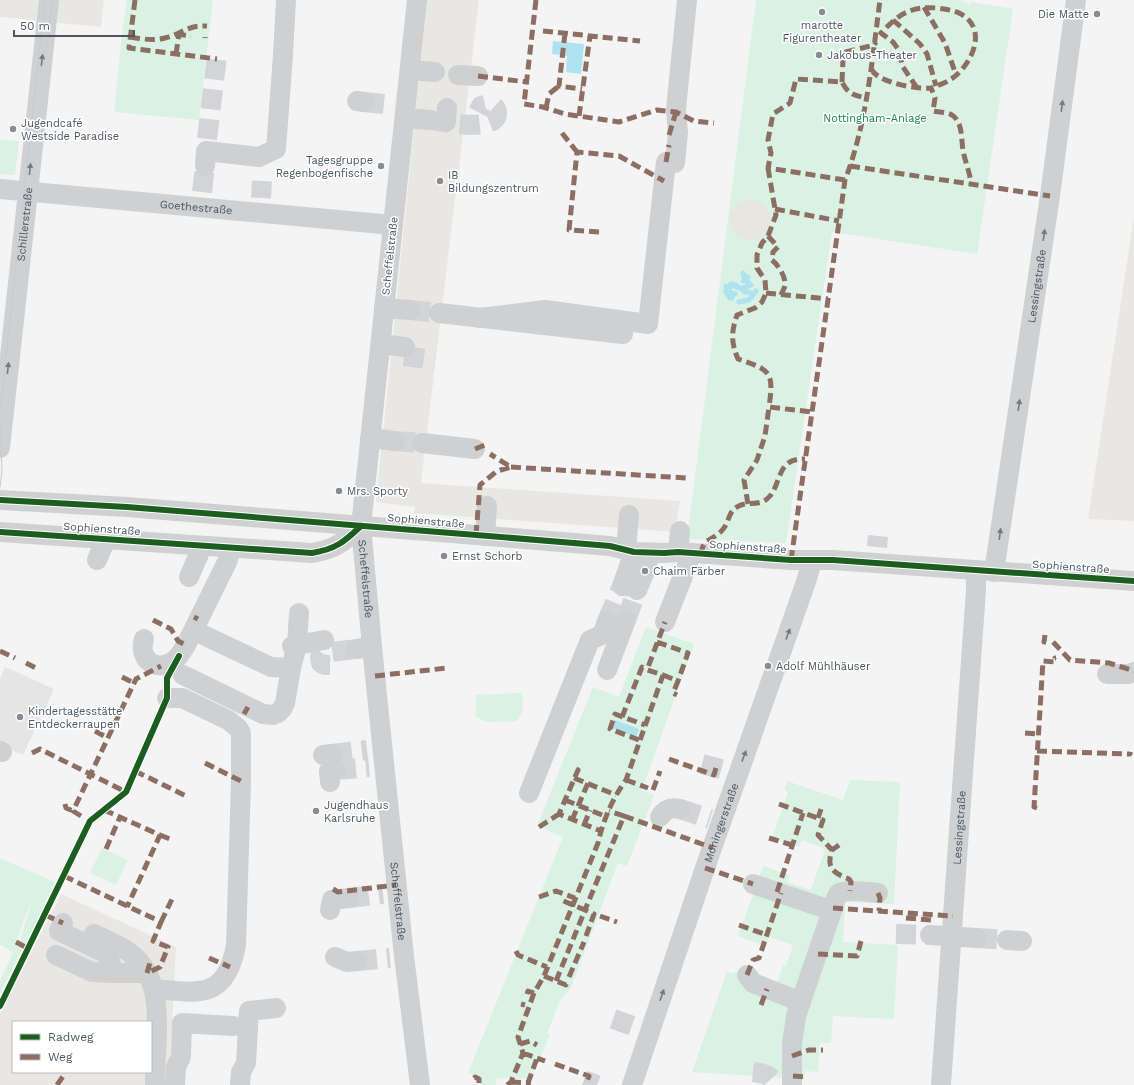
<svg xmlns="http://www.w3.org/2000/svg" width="1134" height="1085" viewBox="0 0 1134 1085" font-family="'Work Sans',sans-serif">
  <rect width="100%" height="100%" fill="#f4f4f4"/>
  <path fill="#e8e7e3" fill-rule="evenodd" d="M0,0H104L101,27L0,17Z
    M427,0H479L421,483L680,501L675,532L414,513L415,507L376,502Z
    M1134,216V521L1088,519Z
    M61,894L176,947L169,1085H0V1014ZM13,1022H151V1072H13Z"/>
  <path fill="#e6e5e6" d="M5,667L54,689L23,755L0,745V679Z"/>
  <path fill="#d9f2e3" d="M127,0H213L199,120L114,112L122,34Z
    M756,0H960L971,5V2L1013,9L977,254L832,232L786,543L687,539Z
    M0,140L19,141L15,175L0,174Z
    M646,627L694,644L642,790L654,795L627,866L618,863L571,988L559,1002L547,1034L550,1035L531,1079L497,1078L496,1085H480L481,1079L468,1073L563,837L537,826L593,687L619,697Z
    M522,693L523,711L517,721L486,722L476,716V695Z
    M850,780L900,782L894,904L845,902L843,942L898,945L894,1019L833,1016L831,1043H820L818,1072L805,1071L804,1079L692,1072L727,971L734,974L735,972L776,986L783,965L786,966L793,945L769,937L766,946L738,936L743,920H744L763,866L790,875L787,882L811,890L825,849L802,840L799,847L772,838L788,792L784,790L787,781L843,800Z
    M102,848L128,860L116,885L90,873Z
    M0,858L55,882L25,945L20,941L33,896L15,945L22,949L0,994V981L13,952L0,945Z"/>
  <path fill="#e7e6e1" d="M730 220a20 20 0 1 1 40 0a20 20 0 1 1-40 0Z"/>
  <path fill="#aee2f0" d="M553,41L584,44L581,74L566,72L567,56L552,54Z
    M615,720L639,729L636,737L612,728Z"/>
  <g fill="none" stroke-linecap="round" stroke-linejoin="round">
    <path stroke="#aee2f0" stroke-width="5" d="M743,288L751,285L745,280L743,281L748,277H744L743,273
      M742,289L745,292H749L753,295L756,291
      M735,294L730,292L732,298H730L726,292V286L731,287V284L736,285V287L745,289
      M739,302L749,300L753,295"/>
    <path stroke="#d2d4d7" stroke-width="20" stroke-dasharray="20 10" stroke-linecap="butt" d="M364,102L394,105
      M430,120C442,122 497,133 497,113C497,108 494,106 490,104L481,106L478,112
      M207,139L217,56
      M202,192L205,166
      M261,198L262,181
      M410,310L439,313
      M404,356L434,360
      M395,441L422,443
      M877,547L878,536
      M626,620L637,590
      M607,621L622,586
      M330,665H325L321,663L320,657L323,653L356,649
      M332,754L367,750
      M702,764L728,771
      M336,770L369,767
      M680,809L710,819
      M349,898L383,894
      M896,934L930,935
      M977,938L1007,940
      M357,961L390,958
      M613,1019L636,1027
      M753,1072C763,1073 772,1075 775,1085
      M584,1080L597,1085"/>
    <g stroke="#ced0d2" stroke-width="20">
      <path id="s1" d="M417,0L361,526L372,647L404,956L420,1085"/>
      <path d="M410,70L435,72"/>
      <path d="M458,75L478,76"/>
      <path d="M357,101L364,102"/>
      <path d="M405,118L430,120"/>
      <path d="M446,122L447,108"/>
      <path d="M205,166L206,151L259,157L276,149L283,55L286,0"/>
      <path id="s2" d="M0,189L393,225"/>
      <path d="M384,308L410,310"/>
      <path d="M439,313L623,334"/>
      <path d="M479,318L545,310L648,324L666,162L675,163L678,132L676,112L677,99L687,0"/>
      <path d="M381,344L405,347"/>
      <path d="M370,438L395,441"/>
      <path d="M422,443L475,449"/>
      <path id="s3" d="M0,448L49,0"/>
      <path d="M0,500L127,507L476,535L610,546L634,552L664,553L678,552L791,560H833L1134,581"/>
      <path d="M0,532L312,553C336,549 344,542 361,526"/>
      <path d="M485,536L487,506"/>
      <path d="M626,550L629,515"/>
      <path d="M678,552L680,531"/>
      <path d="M97,560L106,539"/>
      <path id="s4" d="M994,572L1050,196L1076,0"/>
      <path d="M189,577L199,554L200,546"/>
      <path d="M622,586L634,552"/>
      <path d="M637,590L647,567L649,553"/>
      <path d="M665,622L688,563L690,553"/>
      <path d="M201,634L271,667L291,668"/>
      <path d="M144,639C138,658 154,672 172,662C179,658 182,651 186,645L228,560L229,548"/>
      <path d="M292,646L324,640"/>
      <path d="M356,649L372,647"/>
      <path d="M607,670L626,620"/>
      <path d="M1107,674H1128L1134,672"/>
      <path d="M183,675L263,714L273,715L278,713L282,709L285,703L291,668L297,645L299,613"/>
      <path d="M0,751L2,752"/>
      <path d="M323,755L332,754"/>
      <path d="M330,782L329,771L336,770"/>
      <path d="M529,793L590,640L602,635L607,621"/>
      <path d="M660,817C665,809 671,807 680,809"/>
      <path d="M753,884L824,908H833L796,1016L792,1044V1085"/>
      <path d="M833,908C834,904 836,897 839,893C845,889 870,892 878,893"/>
      <path d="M330,910L332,900L349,898"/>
      <path d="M63,923L59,931L107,954L114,973H147"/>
      <path d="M94,934C108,941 123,946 134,956C158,979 157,1006 157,1036C156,1052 155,1069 155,1085"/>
      <path d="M930,935L977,938"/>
      <path d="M1007,940L1022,941"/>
      <path d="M56,955L92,972L114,973"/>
      <path d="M335,957L347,962L357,961"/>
      <path d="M747,975L753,983L801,1002"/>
      <path d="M154,989C199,993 226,1000 236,945L241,781V733L238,728L228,720L182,698H167"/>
      <path d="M175,1085L176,1067L181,1057L182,1023L233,1026"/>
      <path d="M240,1085L241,1072L246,1063L249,1011L276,1008"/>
      <path id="s5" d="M632,1085L705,868L807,579L812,560"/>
      <path id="s6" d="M941,1085L976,590V571"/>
    </g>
    <path stroke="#c9cacc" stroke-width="1" d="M41,72L48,40L52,0
      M0,412L45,0
      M0,420L2,471L0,487"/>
    <path stroke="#8d6e63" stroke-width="5" stroke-dasharray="10 5" stroke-linecap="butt" d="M135,0L129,48L217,59
      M536,0L524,104L543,107L565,114L619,122L657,110L676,112L694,121L714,123
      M924,7L945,43L956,75
      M893,20L920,44L927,54L936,86
      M543,31L640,41
      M565,33L559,86L582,89
      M176,34L191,36
      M130,37C142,39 154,41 165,38C182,34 187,25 207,26
      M205,38V37
      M176,54L179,34
      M871,69C873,72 876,75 878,76C890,84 916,89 931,88L935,98L933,111C938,112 947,112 952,115C963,122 961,139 963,150C965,162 970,172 971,184
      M478,76L527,82
      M842,82L843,60L846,52L874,45L876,42
      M917,88L903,67L898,49L893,42L881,33C899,14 910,6 937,8C945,9 953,10 961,14C990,30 970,69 948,81C943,84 936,86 931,88
      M546,108L549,94L559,86
      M579,116L590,36
      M562,133L577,152
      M669,135L676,112
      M666,162L669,145
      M850,166L1050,196
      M768,168L776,215L768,236L762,243L757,255V268L765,280L766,293L762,302L755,308L737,315C731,333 731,342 738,359C771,370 774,372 769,407L812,412
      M845,180L768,168L771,153L768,140L773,114L790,103L796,79L842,82C848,94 853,95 866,98
      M775,209L839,221
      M599,232L569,230L577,152L619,156L664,181
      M768,236L778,247L773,252L772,260C779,266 786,277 785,286C784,289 782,292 781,295
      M766,293L828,299
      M475,449L485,445
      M511,467L686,478
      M748,504L744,480L757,460L765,436L769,407
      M476,535L480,485L497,471L511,467L490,454
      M700,554C702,550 703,545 705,543C712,537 718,536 724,528C729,521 729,511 737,507C747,500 760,508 770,496C782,481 777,458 805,459
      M791,560L845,180C867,123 872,60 880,0
      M194,617L198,619
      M153,620L171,629L178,641L186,645
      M1045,635L1044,642H1046
      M657,642L688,653L678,681
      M1053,642L1070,660L1109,663L1134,671
      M0,651L15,658
      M26,663L36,668
      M663,675L678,681L673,693L677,695
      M375,676L447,668
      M122,677L134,683
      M244,714L248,707
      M622,717L642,667L647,670
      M95,731L108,738
      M1025,733L1038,734
      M639,740L610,729L615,714L645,725
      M1037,751L1130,754V752
      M32,753L40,749L126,792
      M669,759L714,775L716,768
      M205,763L241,781
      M576,769L578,770L559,814L601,831
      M135,771L188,797
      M574,778L616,795
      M626,780L648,788
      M653,790L660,771
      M565,800L607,817
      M65,804L66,808L73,811
      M779,804L823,820L818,835L832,850
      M1037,808L1034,807L1043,661L1055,662V658H1056
      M104,810L160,835L127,907
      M81,816L73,811L136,679L161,666
      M624,816L713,848
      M818,818L821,809
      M572,820L588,783
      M584,825L590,810
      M539,827L559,814
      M160,835L170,839
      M769,838L792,845
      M839,845L832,850C826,868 833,873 849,879L851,882L850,891
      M106,849L120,817
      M705,868L753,884
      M64,876L161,922L153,941L168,947L160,967L147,973
      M333,889L338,892L396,885
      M777,892L803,813
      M878,893L880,898L879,911
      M539,897L556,891L575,898
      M833,908L953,916
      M45,915L63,923
      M600,916L617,922
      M906,918L931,920V915
      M161,922L173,897
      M739,925L767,935
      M586,936L594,914L585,910L624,816L609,811
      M16,942L29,949
      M516,951L518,955L547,967
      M818,954L857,956L861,941
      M209,958L230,967
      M147,973L151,959
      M747,975L753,960L759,958L781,893
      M544,976L566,985L567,983
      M569,977L584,942
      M556,981L585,910L561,900
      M527,994L528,991L534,993
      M521,1004L525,1005
      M761,1005L767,989
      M520,1044L530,1041L537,1045
      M523,1053L545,1061
      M792,1056L809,1050H823
      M555,1064L589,1076L587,1081
      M793,1076L806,1077
      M474,1078L475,1077L479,1079V1085
      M511,1082L531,1083
      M528,1083L537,1058
      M57,1085L64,1075
      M507,1085L511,1082L523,1053L518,1037L534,993L544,976L598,843C603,821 612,799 626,780L663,675L647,670L665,622"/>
    <defs>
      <path id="cycleway" d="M0,500L127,507L476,535L610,546L634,552L664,553L678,552L791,560H833L1134,581
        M0,532L312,553C336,549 344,542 361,526
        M0,1006L90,821L126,792L167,698V678L179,656"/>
    </defs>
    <use href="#cycleway" stroke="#fff" stroke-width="8"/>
    <use href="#cycleway" stroke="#1b5e20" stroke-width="6"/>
  </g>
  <defs><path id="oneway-solid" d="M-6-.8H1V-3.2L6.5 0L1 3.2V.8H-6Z"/></defs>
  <g fill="#727b83">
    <use href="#oneway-solid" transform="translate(42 60) rotate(-83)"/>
    <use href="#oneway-solid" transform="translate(1062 106) rotate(-83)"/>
    <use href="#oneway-solid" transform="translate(30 169) rotate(-84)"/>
    <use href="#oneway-solid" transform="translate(1044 235) rotate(-82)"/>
    <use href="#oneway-solid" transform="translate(8 368) rotate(-84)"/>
    <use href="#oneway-solid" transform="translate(1019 405) rotate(-82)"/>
    <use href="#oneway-solid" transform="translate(1000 534) rotate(-82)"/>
    <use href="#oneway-solid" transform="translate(788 634) rotate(-70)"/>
    <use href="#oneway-solid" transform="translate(744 756) rotate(-70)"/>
    <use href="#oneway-solid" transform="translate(662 995) rotate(-71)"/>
  </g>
  <g fill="#868d94" stroke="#fff" stroke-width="1.5">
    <circle cx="822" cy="12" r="4"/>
    <circle cx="1097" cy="14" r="4"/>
    <circle cx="819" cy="55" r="4"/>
    <circle cx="13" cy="129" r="4"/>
    <circle cx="381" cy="166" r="4"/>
    <circle cx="440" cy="181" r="4"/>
    <circle cx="339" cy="491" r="4"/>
    <circle cx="444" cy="556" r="4"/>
    <circle cx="645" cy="571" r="4"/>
    <circle cx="768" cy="666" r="4"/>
    <circle cx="20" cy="717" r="4"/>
    <circle cx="316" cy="811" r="4"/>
  </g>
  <g text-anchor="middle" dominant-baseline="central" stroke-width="3" stroke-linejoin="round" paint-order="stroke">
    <g font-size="11" fill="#4a5661" stroke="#fff" text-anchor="start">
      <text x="1089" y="14" text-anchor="end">Die Matte</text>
      <text x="822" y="25" text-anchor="middle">marotte<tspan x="822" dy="13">Figurentheater</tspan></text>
      <text x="827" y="55">Jakobus-Theater</text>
      <text x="21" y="123">Jugendcafé<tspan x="21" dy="13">Westside Paradise</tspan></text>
      <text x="373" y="160" text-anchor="end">Tagesgruppe<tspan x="373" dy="13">Regenbogenfische</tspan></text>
      <text x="448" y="175">IB<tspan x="448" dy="13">Bildungszentrum</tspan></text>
      <text x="347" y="491">Mrs. Sporty</text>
      <text x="452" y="556">Ernst Schorb</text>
      <text x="653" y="571">Chaim Färber</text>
      <text x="776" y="666">Adolf Mühlhäuser</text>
      <text x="28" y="711">Kindertagesstätte<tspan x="28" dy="13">Entdeckerraupen</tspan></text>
      <text x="324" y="805">Jugendhaus<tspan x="324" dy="13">Karlsruhe</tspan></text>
    </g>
    <g font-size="11" fill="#17864f" stroke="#fff">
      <text x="875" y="118">Nottingham-Anlage</text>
    </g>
    <g font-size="11" fill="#4a5661" stroke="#fff">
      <text stroke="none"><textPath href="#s2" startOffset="197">Goethestraße</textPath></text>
      <text stroke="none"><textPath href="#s3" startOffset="225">Schillerstraße</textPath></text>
      <text transform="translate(390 256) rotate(-84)">Scheffelstraße</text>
      <text stroke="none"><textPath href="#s4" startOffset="289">Lessingstraße</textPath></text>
      <text transform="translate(426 521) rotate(5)">Sophienstraße</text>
      <text transform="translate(102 529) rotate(4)">Sophienstraße</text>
      <text transform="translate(748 547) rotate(4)">Sophienstraße</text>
      <text transform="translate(1071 567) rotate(4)">Sophienstraße</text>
      <text stroke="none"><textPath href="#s1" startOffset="582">Scheffelstraße</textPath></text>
      <text stroke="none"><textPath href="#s5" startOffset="277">Moningerstraße</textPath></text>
      <text stroke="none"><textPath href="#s6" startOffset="258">Lessingstraße</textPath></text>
      <text stroke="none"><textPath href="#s1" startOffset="906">Scheffelstraße</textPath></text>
    </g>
  </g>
  <rect x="12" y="1021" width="140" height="52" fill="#ffffff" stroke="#b7bbc0"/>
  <rect x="20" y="1034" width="20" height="6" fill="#1b5e20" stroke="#b7bbc0"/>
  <text x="48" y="1041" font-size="12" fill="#4a5661">Radweg</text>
  <rect x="20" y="1054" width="20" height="6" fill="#8d6e63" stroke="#b7bbc0"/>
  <text x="48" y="1061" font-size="12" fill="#4a5661">Weg</text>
  <path d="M14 30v6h120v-6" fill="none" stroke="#4a5661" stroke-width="2"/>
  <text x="20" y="30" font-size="12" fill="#4a5661" stroke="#ffffff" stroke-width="3" paint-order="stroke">50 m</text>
</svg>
